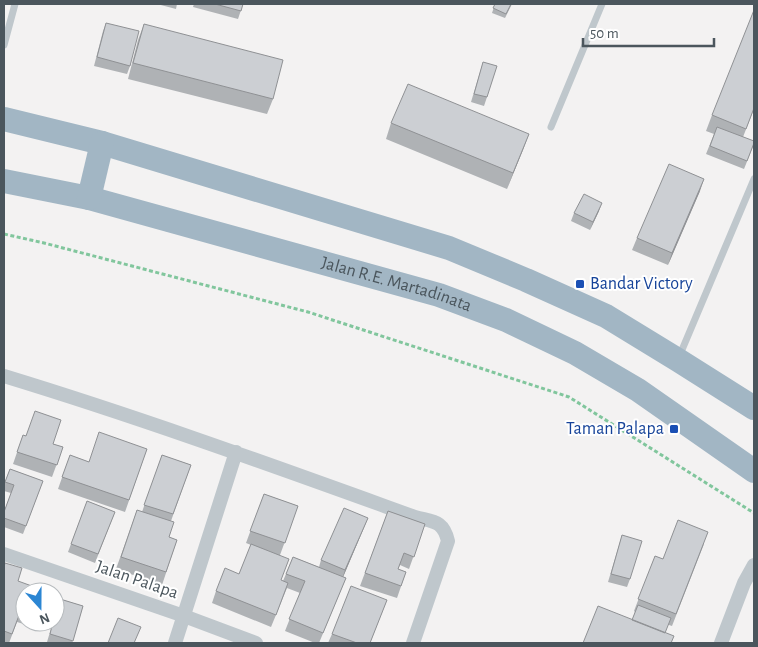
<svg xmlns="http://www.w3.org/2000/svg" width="758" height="647" viewBox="0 0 758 647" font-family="'Alegreya Sans',sans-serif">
  <rect width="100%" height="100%" fill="#f3f2f2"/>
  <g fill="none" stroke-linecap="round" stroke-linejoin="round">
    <path stroke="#81c69d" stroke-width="3" stroke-dasharray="4 2.5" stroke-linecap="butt" d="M4,234L44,243L308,312L569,397L754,513"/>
    <path stroke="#bfc7cc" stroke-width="7" d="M4,45L15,4
      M551,127L602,4
      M679,357L754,179"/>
    <path stroke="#bfc7cc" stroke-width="14" d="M4,376C142,418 279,468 415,517C433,522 443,520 448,541L413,643
      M4,554L184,616L256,643
      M175,643L236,452
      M721,643L744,583L754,565"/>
    <g stroke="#a2b6c4" stroke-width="24">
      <path d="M4,119L102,143L449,248L526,280L606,316L678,360L754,408"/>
      <path id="s1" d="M4,181L89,198L439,295L506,320L575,353L638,390L754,471"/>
      <path d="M89,198L102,143"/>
    </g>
  </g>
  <path fill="#afb2b5" d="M157,4H177L176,9Z
    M194,4H243L238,19L193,7Z
    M495,4H512L505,18L492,13Z
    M106,23L130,66L127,74L94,66L103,31Z
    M144,24L273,99L267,114L128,79L138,40Z
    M483,62L487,97L484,106L471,102Z
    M754,109L743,137L754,144L744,169L706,154L714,134L706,131L712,115Z
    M391,123L529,134L507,189L386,139Z
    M700,191L668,265L632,250L637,238Z
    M599,211L590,230L571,221L574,213Z
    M23,435L63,447L52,477L13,464Z
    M147,449L125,512L58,489L70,455L89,462Z
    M162,455L191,465L171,521L169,537L177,540L162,585L116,569L137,510L142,512Z
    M10,469L43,481L23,534L4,527V512L11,493L4,491V484Z
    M264,494L298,506L280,555L281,581H283L293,557L319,567L321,560L368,518L343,577L346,578L319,643H315L285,631L300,593L287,588L271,627L212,603L216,591L239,574L251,545L246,543Z
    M87,501L115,512L95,563L68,552Z
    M388,511L425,524L409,569L400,565L398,569L406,572L397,598L360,586Z
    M622,535L630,579L627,587L608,582Z
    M704,544L672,626L669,625L632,620L635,612L634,611L655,556L663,559Z
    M4,567L18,581L25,592V622H28L27,625L17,622L9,643H4Z
    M60,599L83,606L72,643H49L47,642L53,622H55V614Z
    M387,600L370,643H328L332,634Z"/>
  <path fill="#8f9194" d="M529,134L523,150L507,189L513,173Z
    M704,179L700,191L668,265L672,253Z
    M602,203L599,211L590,230L593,222Z
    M368,518L363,530L341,582L345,570Z"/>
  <path fill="#cccfd3" stroke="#8f9194" d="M215,4H243L241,11Z
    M495,4H511L506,14L493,8Z
    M754,10V108L746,129L712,115Z
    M106,23L139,31L130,66L97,57Z
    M144,24L283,60L273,99L133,63Z
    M483,62L497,66L487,97L474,94Z
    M408,84L529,134L513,173L391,123Z
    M717,127L754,141V143L747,161L710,146Z
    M669,164L704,179L672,253L637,238Z
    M584,194L602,203L593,222L574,213Z
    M35,411L61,420L53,444L63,447L57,465L17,452L23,435L26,436Z
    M99,432L147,449L129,500L62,477L70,455L89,462Z
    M162,455L191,465L173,514L144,505Z
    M10,469L43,481L26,526L4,518V512L14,485L5,482Z
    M264,494L298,506L285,543L250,531Z
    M87,501L115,512L98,554L71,544Z
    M344,508L368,518L345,570L321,560Z
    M137,510L174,522L169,537L177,540L166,572L121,557Z
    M388,511L425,524L414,557L404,553L398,569L406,572L401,586L365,573Z
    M678,520L708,532L676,614L638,599L655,556L663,559Z
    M622,535L642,541L630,579L611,574Z
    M251,544L289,559L281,580L288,583L276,615L216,591L225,568L239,574Z
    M293,557L346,578L323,633L289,619L305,581L286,574Z
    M5,563L22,568L18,581L40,589L39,592H25V611L21,610L12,634L4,631V567Z
    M351,586L387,600L370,643H357L332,634Z
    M60,599L83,606L73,641L50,634L53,622H55V616Z
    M638,605L671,618L665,633L632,620Z
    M598,606L674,636L671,643H583Z
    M118,618L141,627L134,643H108Z"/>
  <g fill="#1a4fb4" stroke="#fff" stroke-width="2">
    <rect x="575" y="279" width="10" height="10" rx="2.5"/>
    <rect x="669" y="424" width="10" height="10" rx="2.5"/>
  </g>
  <g text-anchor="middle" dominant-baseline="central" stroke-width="4" stroke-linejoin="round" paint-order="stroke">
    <g font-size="18" fill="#164399" stroke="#fff" text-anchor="start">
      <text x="590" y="284">Bandar Victory</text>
      <text x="664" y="429" text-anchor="end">Taman Palapa</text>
    </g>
    <g font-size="18" fill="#4b565d" stroke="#fff">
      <text stroke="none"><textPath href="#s1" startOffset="406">Jalan R.E. Martadinata</textPath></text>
      <text transform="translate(137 580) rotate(19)">Jalan Palapa</text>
    </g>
  </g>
  <rect width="758" height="647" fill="none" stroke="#4b565d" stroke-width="10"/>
  <g transform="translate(40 607) rotate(159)"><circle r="24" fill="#ffffff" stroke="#b7bbbe"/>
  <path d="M0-4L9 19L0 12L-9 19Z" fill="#2c86d3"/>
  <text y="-8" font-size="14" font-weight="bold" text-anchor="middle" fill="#4b565d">N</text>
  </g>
  <path d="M583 38v8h131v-8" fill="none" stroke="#4b565d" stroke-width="2.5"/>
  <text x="590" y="38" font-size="15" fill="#4b565d" stroke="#ffffff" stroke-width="4" paint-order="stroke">50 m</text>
</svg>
